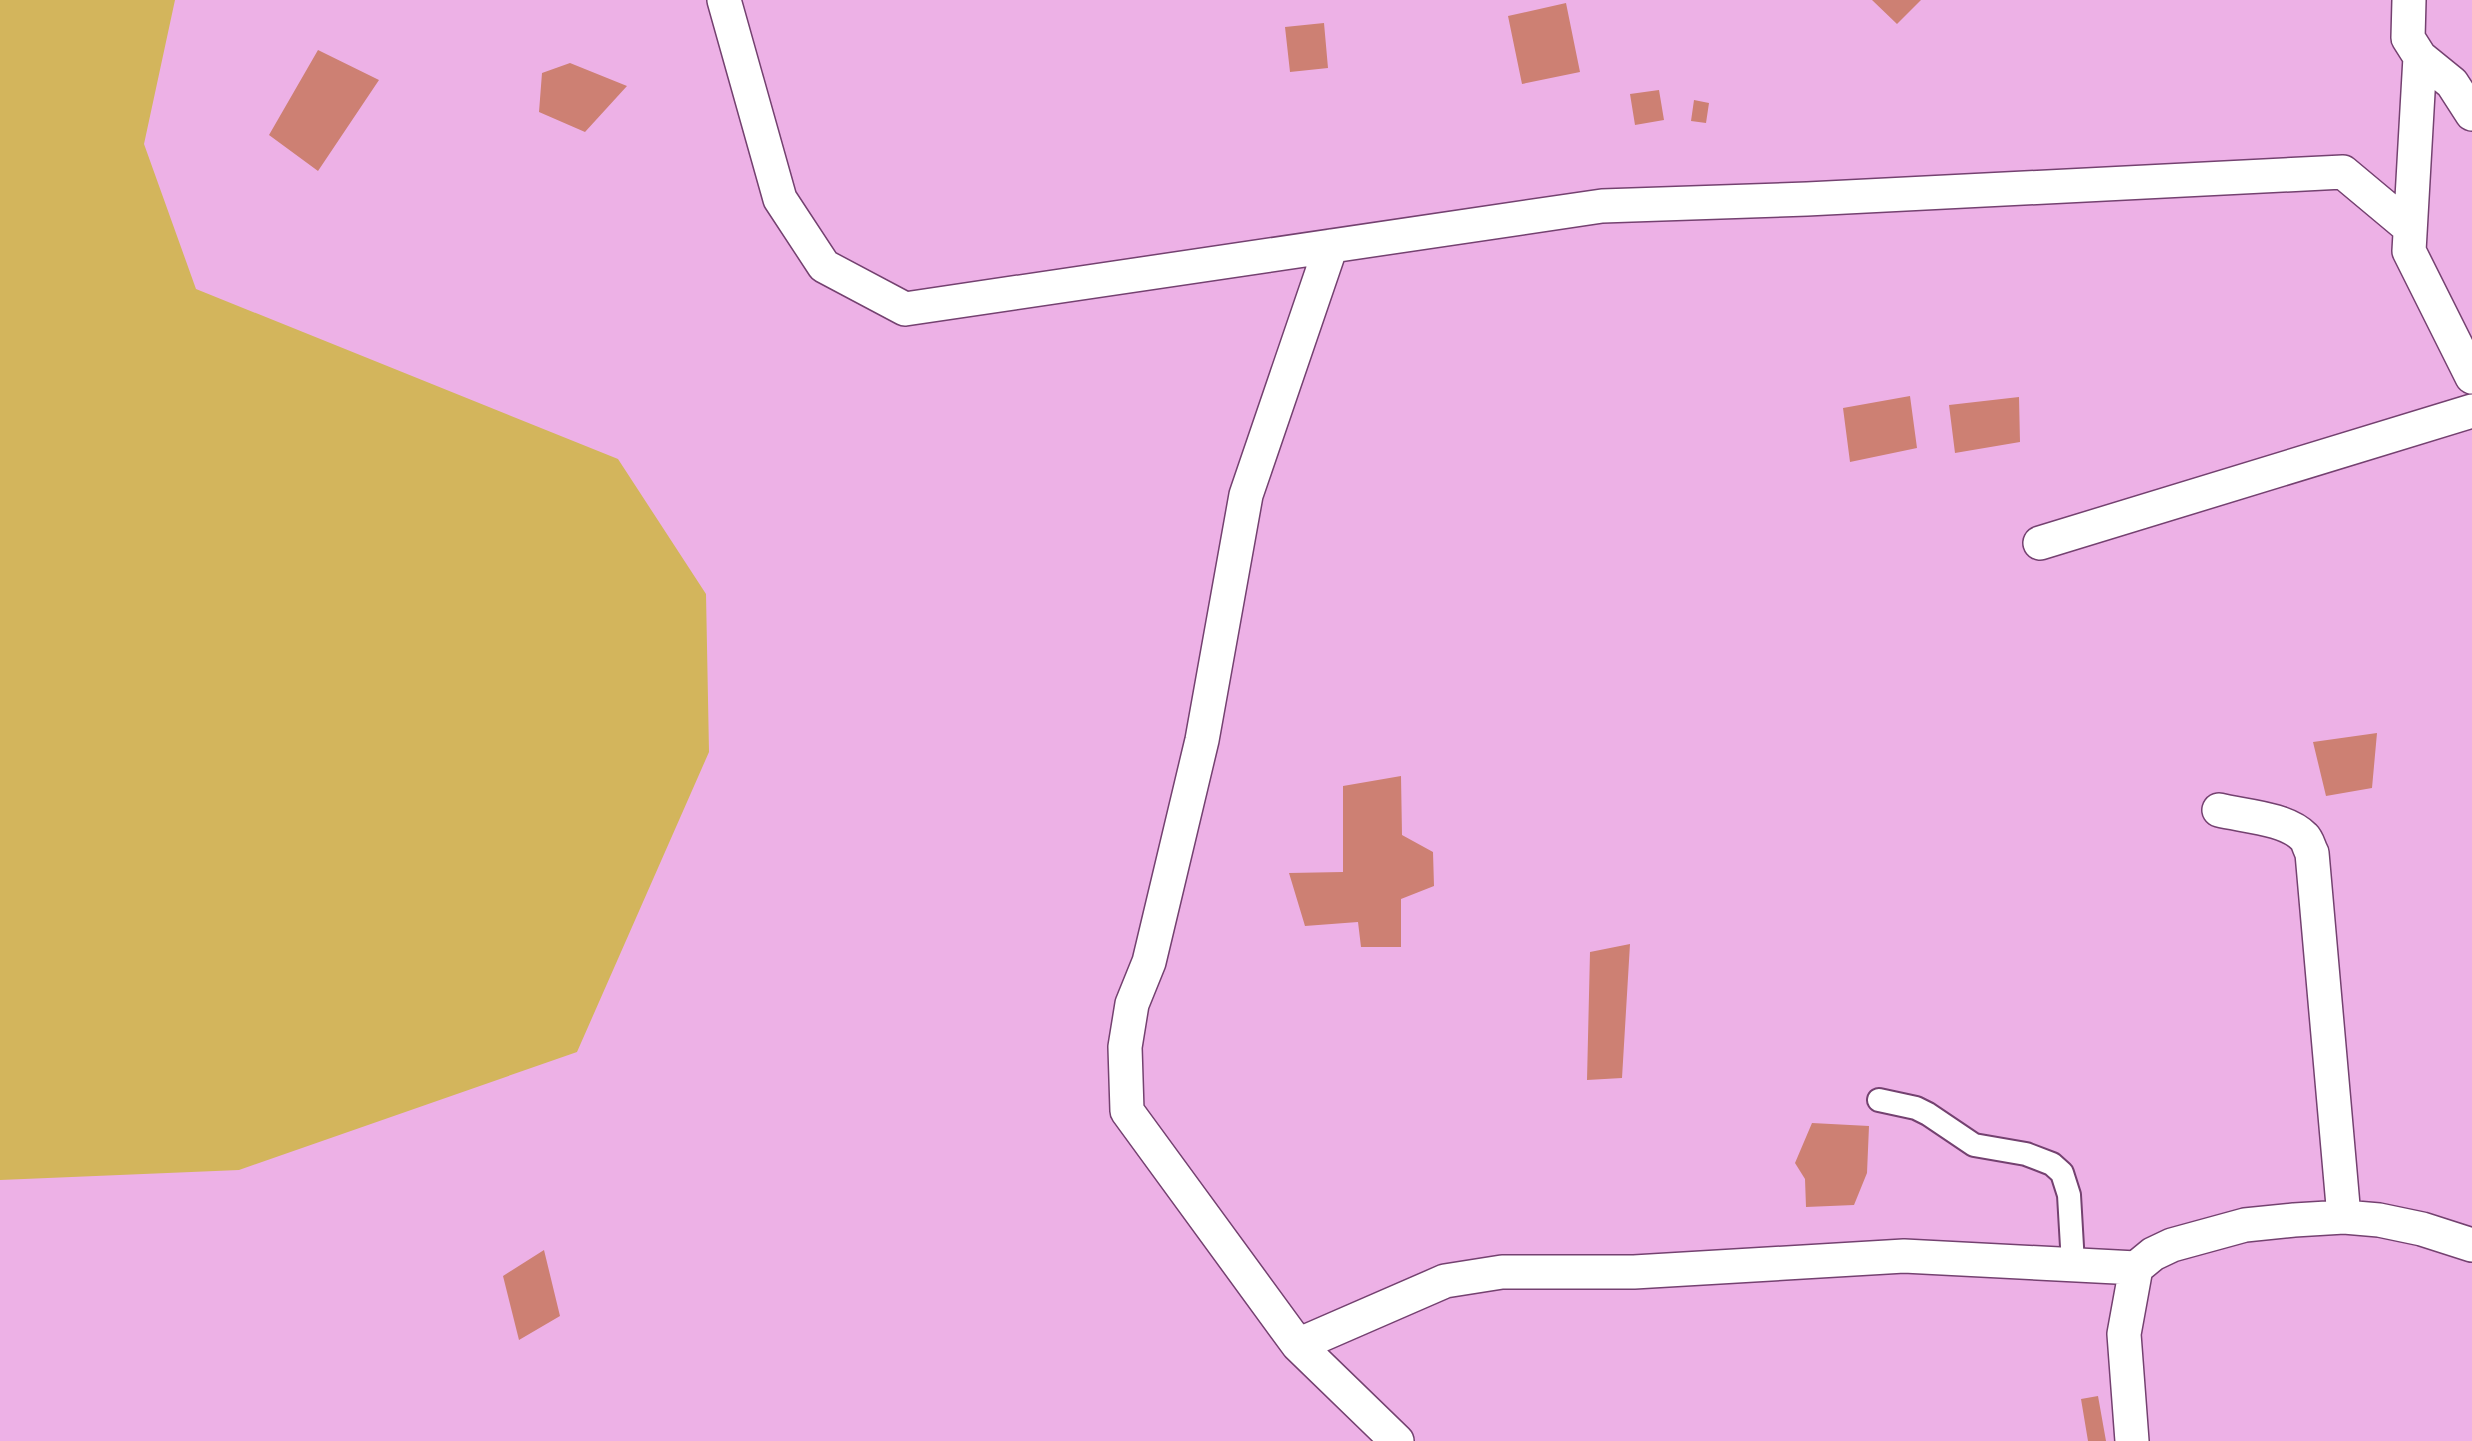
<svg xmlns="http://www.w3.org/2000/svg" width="2472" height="1441" viewBox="0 0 2472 1441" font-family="'Alegreya Sans',sans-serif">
  <rect width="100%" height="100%" fill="#edb1e6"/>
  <path fill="#d3b55c" d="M0,0H175L144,144L196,289L618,459L706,594L709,752L577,1052L239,1170L0,1180Z"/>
  <path fill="#cd8073" d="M1872,0H1921L1897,24Z
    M1566,3L1580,72L1522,84L1508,16Z
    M1324,23L1328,68L1290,72L1285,27Z
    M318,50L379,80L318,171L269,135Z
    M570,63L627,86L585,132L539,112L542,73Z
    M1659,90L1664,120L1635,125L1630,94Z
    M1694,100L1709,103L1706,123L1691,121Z
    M1910,396L1917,448L1850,462L1843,408Z
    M2019,397L2020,442L1955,453L1949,405Z
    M2377,733L2372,788L2326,796L2313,742Z
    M1401,776L1402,835L1433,852L1434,886L1401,899V947H1361L1358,922L1305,926L1289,873L1343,872V786Z
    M1630,944L1622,1078L1587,1080L1590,952Z
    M1812,1123L1869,1126L1867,1173L1854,1205L1806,1207L1805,1179L1795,1163Z
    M544,1250L560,1316L519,1340L503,1276Z
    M2098,1396L2106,1441H2088L2081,1399Z"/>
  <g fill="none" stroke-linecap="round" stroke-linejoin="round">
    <defs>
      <path id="lane" d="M1879,1100L1916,1108L1928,1114L1974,1145L2026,1154L2052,1164L2062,1173L2069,1195L2073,1264"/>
      <path id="street" d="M724,0L780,199L824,266L905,309L1602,206L1807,199L2343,172L2410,228
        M2409,0L2408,38L2420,57L2452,83L2472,114
        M2420,57L2409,251L2472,377
        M1331,246L1246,495L1202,740L1149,962L1132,1004L1125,1047L1127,1111L1298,1345L1397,1441
        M2040,543L2472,411
        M2219,810C2243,816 2286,818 2304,837C2308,841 2309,848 2312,853L2344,1217
        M1298,1345L1445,1281L1502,1272H1634L1904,1256L2136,1268
        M2132,1441L2124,1334L2136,1268L2153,1254L2172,1245L2245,1225L2294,1220L2344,1217L2379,1220L2422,1229L2472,1245"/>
    </defs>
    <use href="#lane" stroke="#744170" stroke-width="26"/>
    <use href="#street" stroke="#744170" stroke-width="36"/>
    <use href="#lane" stroke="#fff" stroke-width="22"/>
    <use href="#street" stroke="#fff" stroke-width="33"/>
  </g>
</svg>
